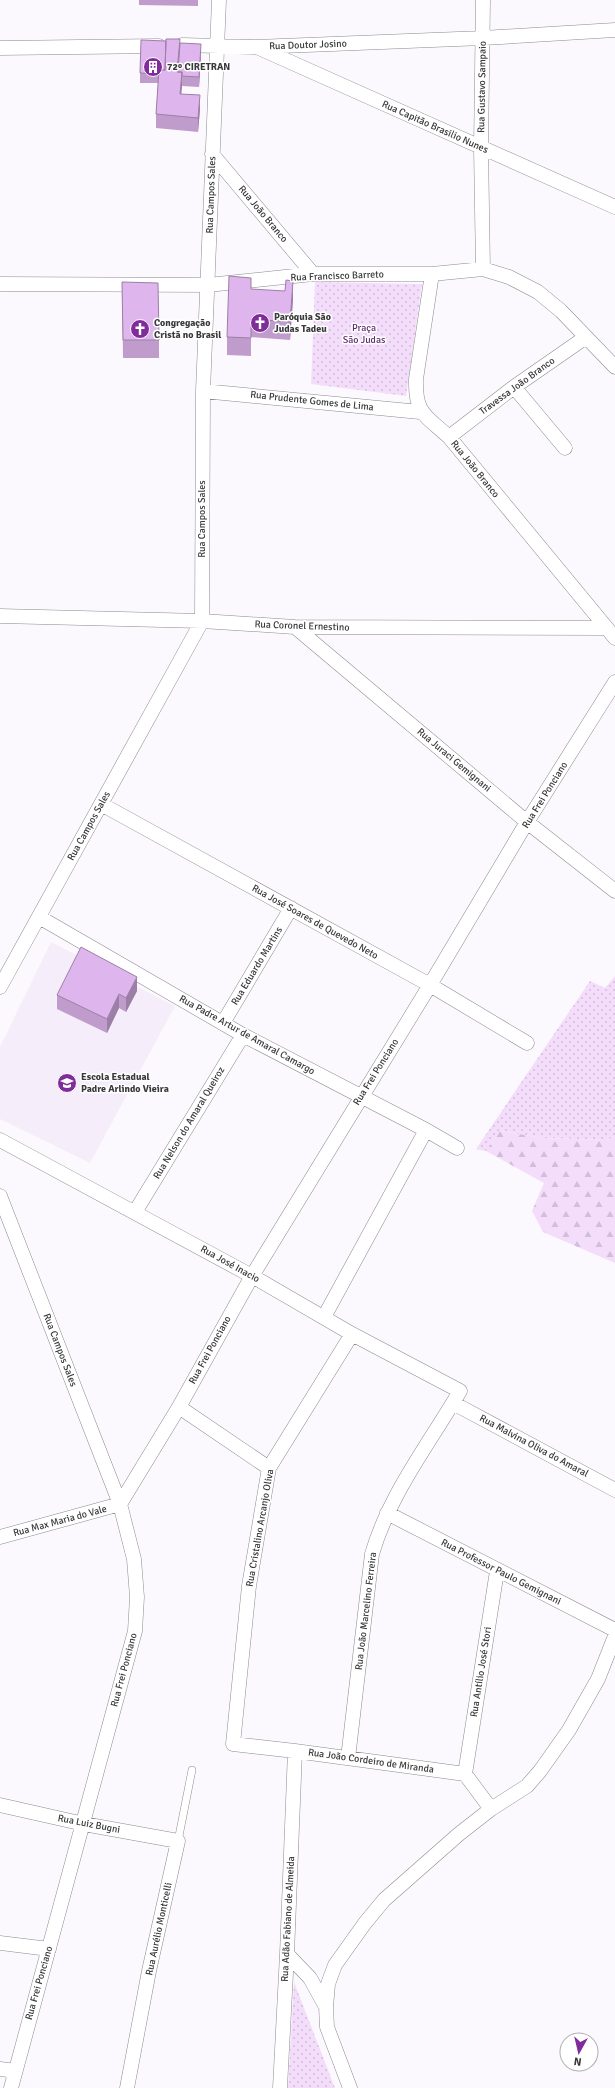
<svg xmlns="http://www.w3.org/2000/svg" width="615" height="2088" viewBox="0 0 615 2088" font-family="Signika,sans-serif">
  <defs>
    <pattern id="green-dots" width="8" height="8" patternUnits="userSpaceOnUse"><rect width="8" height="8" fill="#f3ddfb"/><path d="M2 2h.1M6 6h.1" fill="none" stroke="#d1bed8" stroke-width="1.8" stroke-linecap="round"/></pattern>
    <pattern id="forest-firs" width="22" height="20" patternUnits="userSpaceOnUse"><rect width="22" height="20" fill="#f3ddfb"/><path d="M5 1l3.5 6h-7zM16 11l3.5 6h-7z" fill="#d1bed8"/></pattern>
  </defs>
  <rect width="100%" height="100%" fill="#fcf9fe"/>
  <path fill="#f5edf9" d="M51,942L175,1006L90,1163L0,1119V1047Z"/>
  <path fill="url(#green-dots)" d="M315,282L422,284L406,396L311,384Z
    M615,976V1137L606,1140L544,1138L500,1131L486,1151L476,1149L590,981L605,988Z
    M294,1982L335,2088H288Z"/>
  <path fill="url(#forest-firs)" d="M500,1131L544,1138L606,1140L615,1137V1263L543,1232L532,1211L544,1183L486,1151Z"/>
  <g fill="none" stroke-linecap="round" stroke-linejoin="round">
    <defs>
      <path id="service" d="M178,1841L192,1770"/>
      <path id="minor" d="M182,45L256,47L483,38L615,30
        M0,48L159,46
        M259,48L615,207
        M212,154L313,274
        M483,269L481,148L483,0
        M432,274L416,379C415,414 425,415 449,437L615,638
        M0,284L208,285L313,274H432L483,269L509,277L538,292L561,311L615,367
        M514,387L565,448
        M203,391L420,412
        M449,437L514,387L586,337
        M0,616L202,621L295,627L605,628
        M295,627L527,822L615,891
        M101,804L430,985L527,1043
        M39,917L243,1035L426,1130L457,1148
        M0,987L202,621L203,391L219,0
        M223,1023L291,908
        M0,1140L252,1276L352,1334L460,1391C429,1444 389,1495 372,1554L348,1758
        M0,1196L120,1504L134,1559L137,1597L135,1631L11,2088
        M135,1212L243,1035
        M324,1317L426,1130
        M352,1334L269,1468L249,1586L233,1744L295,1751L465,1774L491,1809
        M453,1403L615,1490
        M179,1407L269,1468
        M120,1504L179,1407L252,1276L430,985L527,822L615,682
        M387,1513L615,1630
        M0,1537L120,1504
        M465,1774L497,1571
        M0,1805L84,1824L178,1841L149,1971L127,2088
        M0,1943L49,1949
        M287,1954L310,1978L326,2007L327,2027L350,2088
        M326,2007L328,1984L335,1965L365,1923L384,1900L459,1834L491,1809L527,1786L540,1771L569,1730L598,1679L615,1636
        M0,2069L15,2071
        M280,2088L287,1954L295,1751"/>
    </defs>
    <use href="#service" stroke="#8d8a8f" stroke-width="8"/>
    <use href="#minor" stroke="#8d8a8f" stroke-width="15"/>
    <use href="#service" stroke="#fff" stroke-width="7"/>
    <use href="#minor" stroke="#fff" stroke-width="14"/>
  </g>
  <path fill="#c09ccc" d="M139,0H198V6L139,5Z
    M180,44L201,54L199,87L182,86L181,94L200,109L198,132L156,128V114L158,83H140V73Z
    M122,282L159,340V358H123Z
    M251,289L293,299L290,340L251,337V356L227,355V337Z
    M137,991L126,1012L119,1008L107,1033L57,1009V995Z"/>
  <path fill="#9c7fa6" d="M201,44V54L199,87V77Z
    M182,72V86L180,108V94Z
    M200,95V109L198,132V118Z
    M293,281V299L290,340V322Z
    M137,977V991L126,1012V998Z
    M119,994V1008L107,1033V1019Z"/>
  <path fill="#dfb5ed" stroke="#9c7fa6" d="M166,39H180L177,72H182L180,94L200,95L198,118L156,114L159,70H165Z
    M141,40L166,41L165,70H159V74L140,73Z
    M180,43L201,44L199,77L182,76V72H178Z
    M229,276L251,278V289L285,291L286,280L293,281L290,322L251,319V338L227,337Z
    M122,282L158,283L159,340H123Z
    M81,947L137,977L126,998L119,994L107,1019L57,995Z"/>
  <defs>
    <symbol id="building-disc" viewBox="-11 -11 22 22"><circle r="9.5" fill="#802c9a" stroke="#fff"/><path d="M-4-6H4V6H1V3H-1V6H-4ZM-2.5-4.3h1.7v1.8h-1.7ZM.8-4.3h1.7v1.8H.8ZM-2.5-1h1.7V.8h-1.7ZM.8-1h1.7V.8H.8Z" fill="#fff"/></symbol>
    <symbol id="church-disc" viewBox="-11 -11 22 22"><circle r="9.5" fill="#802c9a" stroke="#fff"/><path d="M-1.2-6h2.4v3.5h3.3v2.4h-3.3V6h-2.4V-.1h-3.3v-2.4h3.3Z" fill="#fff"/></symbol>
    <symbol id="school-disc" viewBox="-11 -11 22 22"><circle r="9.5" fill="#802c9a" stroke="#fff"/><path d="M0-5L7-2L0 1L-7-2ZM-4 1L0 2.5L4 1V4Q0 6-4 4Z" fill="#fff"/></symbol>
  </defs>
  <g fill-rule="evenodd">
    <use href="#building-disc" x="142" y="56" width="22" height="22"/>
    <use href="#church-disc" x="249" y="312" width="22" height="22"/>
    <use href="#church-disc" x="129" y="318" width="22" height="22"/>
    <use href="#school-disc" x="56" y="1072" width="22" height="22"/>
  </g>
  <g text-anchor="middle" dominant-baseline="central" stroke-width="3" stroke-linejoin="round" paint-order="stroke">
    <g font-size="10" fill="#39383a" stroke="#fff">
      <text transform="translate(308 45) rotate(-2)">Rua Doutor Josino</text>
      <text transform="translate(482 87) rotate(-89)">Rua Gustavo Sampaio</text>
      <text transform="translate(435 127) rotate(24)">Rua Capitão Brasilio Nunes</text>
      <text transform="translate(211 195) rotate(-88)">Rua Campos Sales</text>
      <text transform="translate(263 214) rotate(50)">Rua João Branco</text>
      <text transform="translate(337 276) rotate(-2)">Rua Francisco Barreto</text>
      <text transform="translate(517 386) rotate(-36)">Travessa João Branco</text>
      <text transform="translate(312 401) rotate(6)">Rua Prudente Gomes de Lima</text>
      <text transform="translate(475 469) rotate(51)">Rua João Branco</text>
      <text transform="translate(202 519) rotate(-90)">Rua Campos Sales</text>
      <text transform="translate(302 626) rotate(2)">Rua Coronel Ernestino</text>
      <text transform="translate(454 760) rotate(40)">Rua Juraci Gemignani</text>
      <text transform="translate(545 795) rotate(-58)">Rua Frei Ponciano</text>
      <text transform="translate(89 826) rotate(-61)">Rua Campos Sales</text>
      <text transform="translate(315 922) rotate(29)">Rua José Soares de Quevedo Neto</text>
      <text transform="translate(257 966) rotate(-59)">Rua Eduardo Martins</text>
      <text transform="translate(247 1035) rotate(29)">Rua Padre Artur de Amaral Camargo</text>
      <text transform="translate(376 1072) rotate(-58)">Rua Frei Ponciano</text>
      <text transform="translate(189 1123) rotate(-59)">Rua Nelson do Amaral Queiroz</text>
      <text transform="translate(230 1264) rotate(29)">Rua José Inacio</text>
      <text transform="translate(60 1350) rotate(69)">Rua Campos Sales</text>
      <text transform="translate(210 1350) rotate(-61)">Rua Frei Ponciano</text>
      <text transform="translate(534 1446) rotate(28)">Rua Malvina Oliva do Amaral</text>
      <text transform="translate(60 1521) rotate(-15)">Rua Max Maria do Vale</text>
      <text transform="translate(260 1528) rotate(-80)">Rua Cristalino Arcanjo Oliva</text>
      <text transform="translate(501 1572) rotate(27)">Rua Professor Paulo Gemignani</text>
      <text transform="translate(366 1611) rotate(-83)">Rua João Marcelino Ferreira</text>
      <text transform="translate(124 1670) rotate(-75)">Rua Frei Ponciano</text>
      <text transform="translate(481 1672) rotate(-81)">Rua Antílio José Stori</text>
      <text transform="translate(371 1761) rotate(8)">Rua João Cordeiro de Miranda</text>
      <text transform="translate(89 1824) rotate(11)">Rua Luiz Bugni</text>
      <text transform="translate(288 1919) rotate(-87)">Rua Adão Fabiano de Almeida</text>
      <text transform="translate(159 1929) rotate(-78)">Rua Aurélio Monticelli</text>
      <text transform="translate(39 1983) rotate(-74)">Rua Frei Ponciano</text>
    </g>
    <g font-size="10" font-weight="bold" fill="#39383a" stroke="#fff" text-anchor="start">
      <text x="167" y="67">72º CIRETRAN</text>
      <text x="274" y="317">Paróquia São<tspan x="274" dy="12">Judas Tadeu</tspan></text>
      <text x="154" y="323">Congregação<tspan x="154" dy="12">Cristã no Brasil</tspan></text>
      <text x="81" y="1077">Escola Estadual<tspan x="81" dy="12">Padre Arlindo Vieira</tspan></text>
    </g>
    <g font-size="10" fill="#5e2c6f" stroke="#fff">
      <text x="364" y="328">Praça<tspan x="364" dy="12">São Judas</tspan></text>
    </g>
  </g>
  <g transform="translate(579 2052) rotate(188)"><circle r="19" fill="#ffffff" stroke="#b0afb0"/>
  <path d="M0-3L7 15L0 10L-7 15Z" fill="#802c9a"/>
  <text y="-6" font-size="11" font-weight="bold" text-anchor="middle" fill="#39383a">N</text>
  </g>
</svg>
